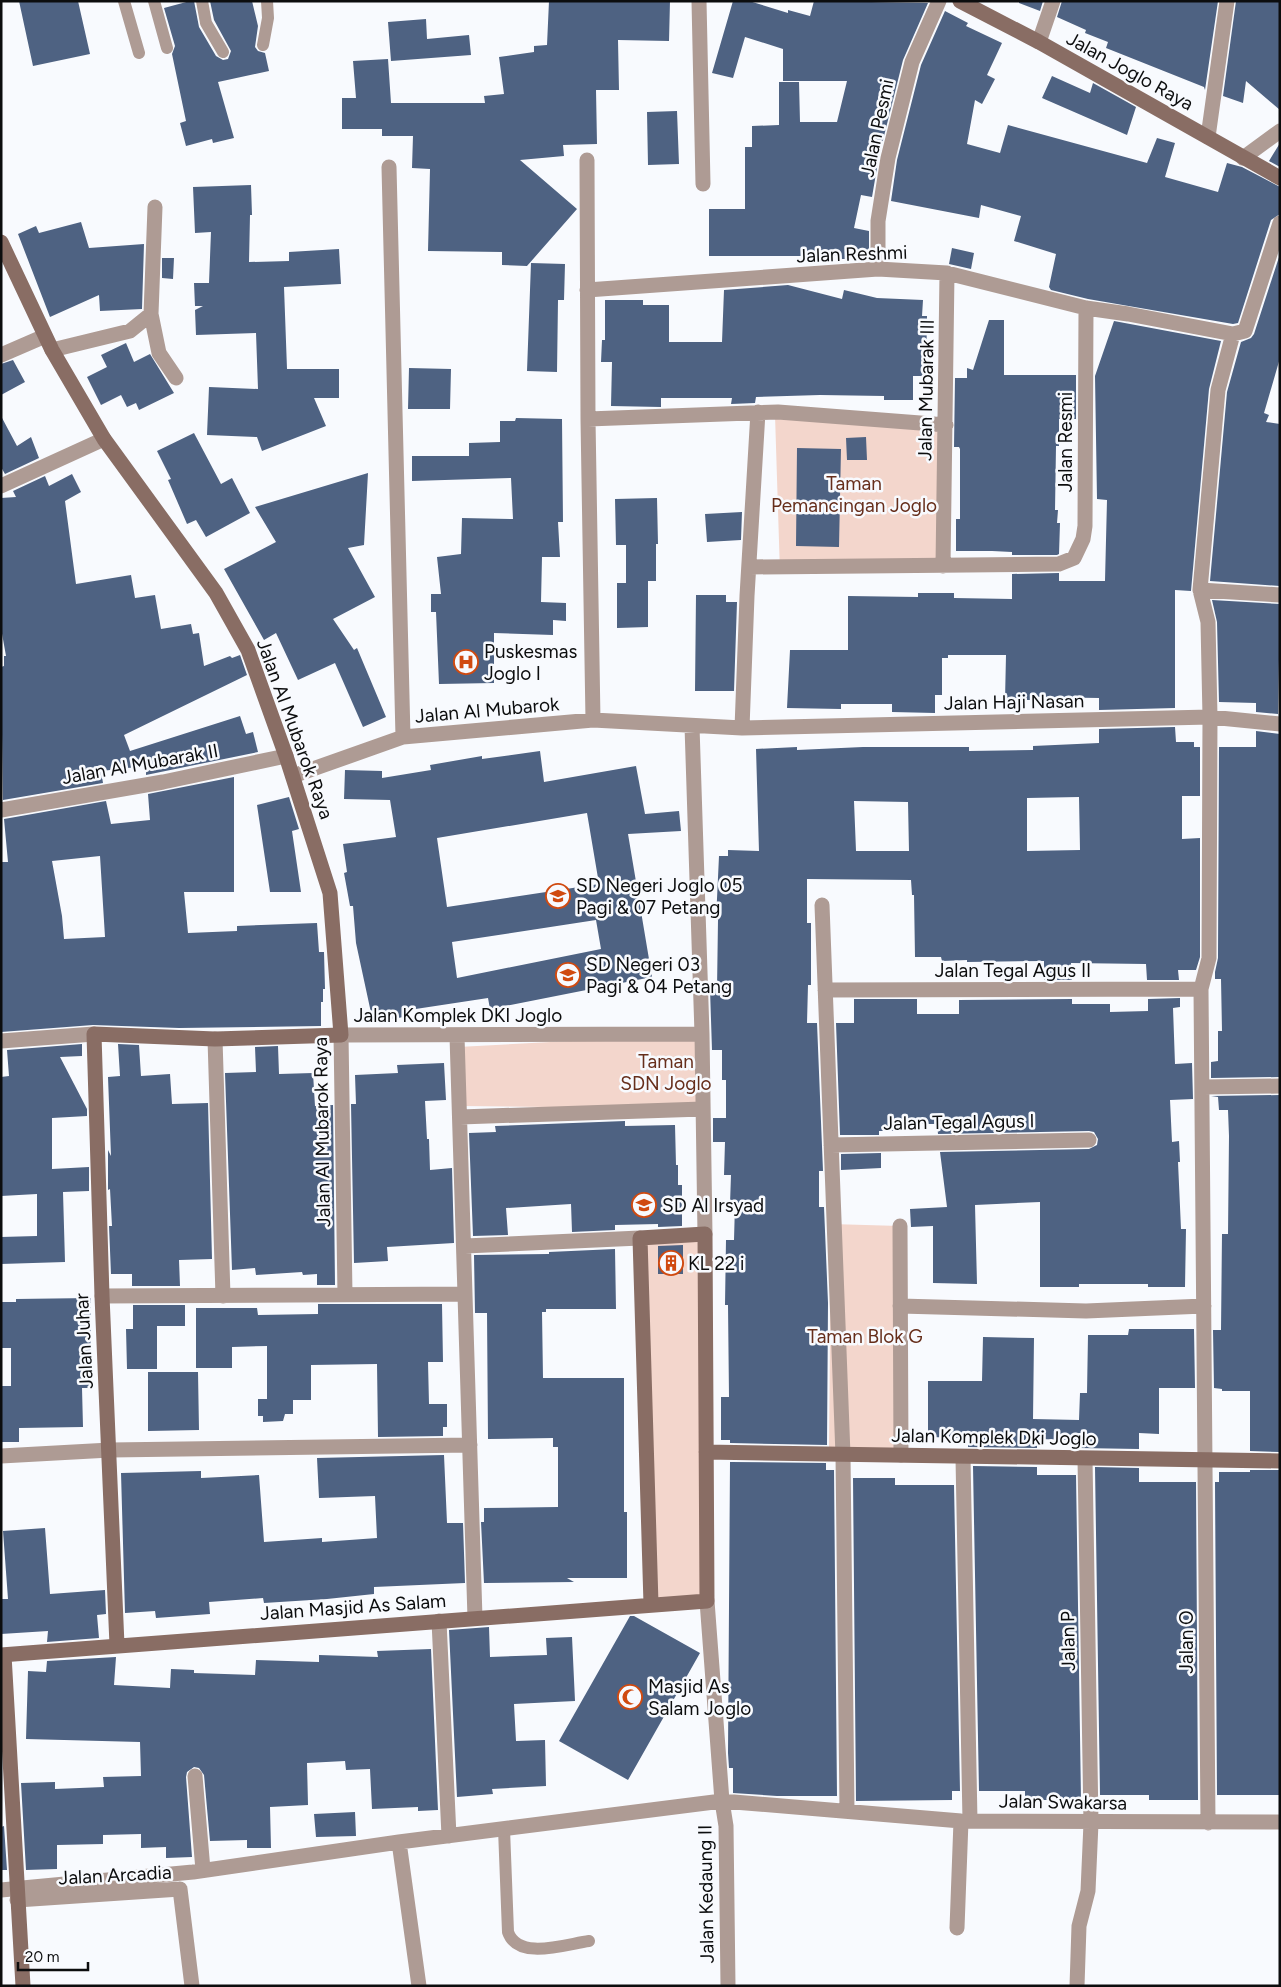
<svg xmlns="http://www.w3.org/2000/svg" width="1281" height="1987" viewBox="0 0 1281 1987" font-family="Figtree,sans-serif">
  <rect width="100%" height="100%" fill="#f8fafe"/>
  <path fill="#f3d6cc" d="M775,415L942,422L940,564L780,573Z
    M702,1034L703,1109L460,1106L458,1047Z
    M831,1224L900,1226V1450L829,1447Z
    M705,1234L707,1601L651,1604L640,1238Z"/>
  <path fill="#4e6282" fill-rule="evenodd" d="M19,1H78L90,54L33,66Z
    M190,1H194L199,27L216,56L223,60L228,59L231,51L214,20L210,1H252L258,26L255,47L258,51L265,53L269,71L218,82L234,138L213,143L212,139L186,146L180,123L186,121L172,54L175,46L164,8Z
    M549,1H670L669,41L618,40L619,90H596L597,144L563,145L564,156L520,160L577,209L527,266L502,265V252L428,251L430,169L412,168L413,136H382V129H342V98H356L353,61L388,59L391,103H485L484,96L504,94L499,57L534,52V46L547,45Z
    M733,1H749L788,13V10L810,16L814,1L928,3L903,60L879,156L872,197L861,195L854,228L869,231V259H837V256H709V209H745V147H752V126L779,125V82H799L800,122H837L847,81H783V49L745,37L733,78L712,73Z
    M1019,1H1043L1040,11L1019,3Z
    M1062,1H1218L1205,90L1204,87L1106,48L1108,42L1085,33L1086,30L1057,17Z
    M1236,1H1280V110L1246,81L1243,103L1223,96Z
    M945,11L968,23L966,26L1002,43L987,75L995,79L982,104L975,100L967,144L1000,153L1008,125L1147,163L1157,138L1175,143L1165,177L1218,192L1227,163L1242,167L1280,187V214L1271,220L1238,323L1233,324L1088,299L1051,290L1049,287L1056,254L1014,241L1021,216L981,205L979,218L891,201L897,160L921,65Z
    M426,19L427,39L469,35L471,55L391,61L388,22Z
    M1052,76L1090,93L1093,83L1136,107L1127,135L1042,98Z
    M677,111L679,164L648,165L647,112Z
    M1280,143V167L1269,161Z
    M251,185L252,215H250L249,262L289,261V252L339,249L341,284L284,287L287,369H339V398H314L326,426L262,451L257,437L207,435L209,387L258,389L256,333L196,335L195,310L203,306H195L194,283H209L211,232L195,233L193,187Z
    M81,222L89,248L144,244L142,309L100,311L99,295L50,317L18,234L36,226L39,233Z
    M952,248L974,253L971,269L949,264Z
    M1280,254V358L1264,413L1269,415L1266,422L1280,424V586L1210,581L1227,392L1241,342L1251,338L1254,334Z
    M162,258H174L173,279L162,278Z
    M531,263L565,264L564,300H558L557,372L527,371Z
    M788,285L842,299L844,290L877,298L923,300L922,316H927L926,376H913V400H884V396L820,395L756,397L755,403L731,404L732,398H661V407L611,406L612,362H601L602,340H605V300H643V305H669V342H722L724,290Z
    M989,320H1004V375H1076V419H1059V446H1056L1055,510H1058L1057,523H1060L1059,554L1057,555H1012V552L992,551H956V519H960V449L959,447H954L955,378H967V368L973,370Z
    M1114,321L1221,341L1209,389L1191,591L1175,590V708L1099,710V698L1035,697V700H1005L1006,655H948V658H942V695H935V713L892,712V704H841V709L787,708L790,650H848V596L918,597V593H954V598L1012,599V574L1059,573V581H1105L1107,500L1097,499L1095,376Z
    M126,343L134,362L150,354L174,393L139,410L136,403L127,407L121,395L101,405L87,377L107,367L101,355Z
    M13,360L25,382L1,395V364Z
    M409,368L451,369L450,409H408Z
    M1,416L17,446L31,437L39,458L5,474L1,467Z
    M516,418L562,419L563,522H558L560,557H542L541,602L566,603V621L553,620V635L494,633V683L439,684L436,612H431V594H441L437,557L461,554L462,518L513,519L511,478L412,481V456H469V443L500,442V421H515Z
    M194,433L221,484L232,478L250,513L206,537L196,520L187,524L168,480L171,479L157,451Z
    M866,437L867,460H847L846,438Z
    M797,448L841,449L839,547L796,546Z
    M368,473L364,545L348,548L375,597L333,619L354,650L357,648L386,717L363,727L335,663L298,680L276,633L264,640L224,569L276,542L255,507Z
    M72,474L81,492L65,501L76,584L131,575L135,598L155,595L161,629L191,624L193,634L199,633L204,666L230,656L232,658L240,655L247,675L124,735L130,751L240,716L246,734L253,732L258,752L146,775V766L101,771L103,783L3,800L1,667L4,666V656H6L1,628V498L16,497L13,491L45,476L49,486Z
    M657,498L658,544H656V581H648V627L617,628V583H626V545H616L615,499Z
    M742,512L741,540L707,542L705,514Z
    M696,595H726V602H737L734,691H695Z
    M1212,600L1280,604L1278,714L1256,712V703L1219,702L1217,622Z
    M1175,727L1176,742H1194V747H1200V796H1182V839L1200,838V957L1196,970H1178L1179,980H1147L1146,964L1071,963L1072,980H1044V961L967,962V960L942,961L941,957H915L914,895H912L911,880L807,879V923H811V985H808L807,1023H817L823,1171H819V1207H824L828,1303L827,1445L730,1443V1440H721V1397H729L728,1305H725L726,1240H734L735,1204H730L731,1175H724L725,1142H713V1118H726V1080H722V1050H712L710,989H717L718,920H716L719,856H728V850L759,851L756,749L797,747V750L863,747H969V751L1033,750V746L1099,743V729ZM1079,797L1080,850L1027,851V798ZM854,801L908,802L909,851H856Z
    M1256,731L1280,734V1077L1211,1078V1062L1218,1061V1031H1222L1221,979H1215V972L1218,958L1219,747H1256Z
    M540,751L544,782L636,766L645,814L679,811L681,831L628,834L652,977L490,1009L488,998L409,1010L410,1016L373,1022L356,943L353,906H350L344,873L347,872L343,844L396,837L390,800L344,799L345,770L382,771V778L431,770L430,765L482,756V759ZM587,813L599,884L447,907L437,838ZM596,920L601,949L457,978L452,942Z
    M234,777V892H184L188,933L237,931V926L317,923L319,952H324L325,989H323V1002H321V1026L179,1028L93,1025L1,1032V862H8L4,819L106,801L111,824L150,820L148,794ZM100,856L105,937L64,939L62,916L52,861Z
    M289,797L299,829L292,831L301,892H270L257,805Z
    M1180,998V1007L1173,1008L1175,1064L1192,1063L1193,1099L1170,1100L1172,1142L1179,1141L1180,1162H1178L1181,1229H1186L1185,1287H1148V1284H1079V1287H1040V1202L975,1205L977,1284L933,1283V1226L911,1227L910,1209L947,1207L940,1152L1089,1149L1097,1145L1098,1139L1094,1132L1089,1131L938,1134L937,1124H904V1131H879V1135H840L836,1023H854V999H917V1014H959V1000L1072,999V1004H1110V1012L1148,1011V999Z
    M82,1044V1056L60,1057L87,1109V1116L52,1118V1169L89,1167V1191L63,1192L65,1262L1,1264V1237L37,1236V1194L1,1196V1077L9,1076L7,1050Z
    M118,1044L139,1045L141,1076L170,1074L172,1104L208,1103L212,1259L179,1260L180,1286H132V1274H111L109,1226H112L110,1189L108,1190V1150L111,1156L108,1077L120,1076Z
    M278,1046L279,1074L313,1073L315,1106L333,1105L335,1285H317V1274L303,1275L302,1272L256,1275L255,1268L232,1270L225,1073L256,1072L255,1047Z
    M444,1063L446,1100L425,1101L427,1139H429L430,1170L452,1168L454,1243L387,1247L388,1261L354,1263L351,1104H356L355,1075L398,1073L397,1065Z
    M1280,1095V1452L1250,1451V1391H1222V1389L1214,1388L1213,1330H1221L1222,1234H1228L1229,1136L1228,1110H1219L1218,1097L1211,1096Z
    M625,1121V1126L675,1125L676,1165H678V1185H682V1226L658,1227V1224L615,1225V1230L572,1232L571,1204L506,1208L508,1235L473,1236L469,1133L496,1132L495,1126Z
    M881,1153V1168L841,1170V1154Z
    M683,1245V1274H658V1246Z
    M615,1249L616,1309H546V1312H542L543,1378H624V1512H627V1578H567L574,1582L484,1583L481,1522H484V1508L558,1507V1447H553V1438L488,1439L487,1313H475L474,1255L549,1254V1252Z
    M91,1298L90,1388H82L83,1427L19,1428V1442H1V1386H11V1348H1V1302H16V1299Z
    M318,1304H442L443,1362H428L429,1404H447V1427H443V1436L378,1437L377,1364L311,1365V1400H293V1414H285L283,1421L263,1422V1416H258V1399H267V1346L232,1347V1368H196V1308H257L258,1315L318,1314Z
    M133,1305H185V1326H157V1369H127L126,1329H133Z
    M1129,1329H1194L1195,1388H1159V1434L1139,1433V1449L1079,1448V1440L1037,1439V1448L968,1447V1438L928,1437V1381H982L983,1337L1034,1338L1033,1419L1079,1420L1080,1393H1087L1088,1335H1128Z
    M148,1372H198L199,1430L148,1431Z
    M444,1455L447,1523H463L465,1583L374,1587V1594L327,1599L264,1603L263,1598L209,1602L210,1614L156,1618L155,1611L125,1613L121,1473L201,1471V1478L259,1475L264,1542L322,1538V1542L377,1538L375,1496L319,1498L317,1458Z
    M730,1462L826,1463V1470H834L837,1796H777L733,1793V1768H729L728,1753Z
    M973,1466L1037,1467V1475H1076L1081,1800H1025V1791H979Z
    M1095,1467L1139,1468V1482H1196L1198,1800H1149V1795H1100Z
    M1250,1470H1280V1795H1217L1215,1482H1219V1472H1250Z
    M853,1478H895V1485H954L960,1791H952V1800L856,1801Z
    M45,1528L50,1594L105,1590L106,1614L97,1615L99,1638L47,1642L48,1631L1,1634V1599H8L3,1531Z
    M630,1616H634L700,1653L628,1780L559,1741Z
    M489,1627L490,1657L547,1655L546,1638L572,1637L575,1701L514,1704L516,1741L545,1740L546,1786L492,1789L493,1794L457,1797L449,1630Z
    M431,1649L438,1810L418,1811V1807L372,1809L370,1769L346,1770L345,1761L307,1763L308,1805L270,1807L271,1848H247V1840L210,1841L204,1775L199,1768L194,1767L187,1772L186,1777L192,1857L166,1858V1847L141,1848V1834L103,1835V1844L57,1845V1869L26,1870L21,1783L55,1782V1789L104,1787L103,1777L141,1776L140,1742L26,1739L28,1671L46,1672L47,1661L116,1657L114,1685L170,1688L171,1669L194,1670V1673L255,1675L256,1660L319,1662V1655L378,1657L377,1651Z
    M355,1812L356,1836L316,1837L314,1814Z
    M4,1826L7,1870H1V1827Z"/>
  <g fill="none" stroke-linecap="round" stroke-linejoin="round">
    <path stroke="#ae9b94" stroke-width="12" d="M124,1L139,53
      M154,1L167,48
      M202,1L206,23L223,52
      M263,45L268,18L267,1
      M504,1829L508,1932C518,1961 566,1944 589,1941"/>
    <path stroke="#ae9b94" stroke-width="15" d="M699,1L703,184
      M1039,42L1053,1
      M1208,137L1227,1
      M1243,158L1280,131
      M587,160L588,419L593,720
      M389,167L403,737
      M155,207L151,314L159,353L176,378
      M878,269V221L888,158L912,62L939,1
      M587,290L878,269L947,273L1086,308L1128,314L1233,334L1245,331L1280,223
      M52,350L130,331L151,314
      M1,355L45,336
      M588,419L778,412L946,425
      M1,486L104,439
      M943,566L947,273
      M750,567L1059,564L1074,558L1083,539L1085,526L1086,308
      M1200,590L1280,595
      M692,726L702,1034L705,1234
      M742,728L747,596L758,412
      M293,776L403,737L593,720L742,728L1210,717L1280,724
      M1,810L163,782L286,756
      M822,905L843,1455L847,1811
      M825,990L1201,989
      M457,1036L475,1618
      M215,1039L223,1296
      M1,1041L94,1034
      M1204,1087L1280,1086
      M460,1117L703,1109
      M831,1145L1089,1140
      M900,1226L901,1455
      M465,1246L640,1238
      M345,1295L341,1035L702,1034
      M102,1296L465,1294
      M900,1306L1086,1311L1204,1306
      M1,1456L110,1450L470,1445
      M963,1458L970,1821
      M439,1621L449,1836
      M195,1776L203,1870
      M1208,1823L1201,989L1209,958L1210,717L1208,622L1200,590L1218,390L1233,334
      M399,1842L419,1986
      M180,1889L192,1986
      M1,1890L193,1872L399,1842L722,1801L707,1601
      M17,1900L180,1889
      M957,1928L961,1821
      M728,1986L726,1826L722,1801L961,1821L1280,1822
      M1077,1986L1079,1926L1088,1891L1091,1823L1085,1459"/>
    <path stroke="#896d64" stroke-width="15" d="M960,1L1039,42L1280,178
      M1,242L52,350L104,439L216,593L248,650L286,756L330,893L341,1035L215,1039L94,1034L102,1296L117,1645
      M706,1452L1280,1461
      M1,1655L707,1601L705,1234L640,1238L651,1604
      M4,1655L23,1986"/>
  </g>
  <defs>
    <symbol id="hospital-ring" viewBox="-11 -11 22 22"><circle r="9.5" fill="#f8fafe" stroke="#d04a10" stroke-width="1.5"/><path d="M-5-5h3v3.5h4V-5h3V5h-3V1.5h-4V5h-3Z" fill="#d04a10"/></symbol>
    <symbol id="school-ring" viewBox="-11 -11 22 22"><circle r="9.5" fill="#f8fafe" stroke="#d04a10" stroke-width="1.5"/><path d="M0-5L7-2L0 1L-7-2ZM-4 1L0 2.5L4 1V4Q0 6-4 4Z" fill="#d04a10"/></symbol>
    <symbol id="building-ring" viewBox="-11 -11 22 22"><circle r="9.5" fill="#f8fafe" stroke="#d04a10" stroke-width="1.5"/><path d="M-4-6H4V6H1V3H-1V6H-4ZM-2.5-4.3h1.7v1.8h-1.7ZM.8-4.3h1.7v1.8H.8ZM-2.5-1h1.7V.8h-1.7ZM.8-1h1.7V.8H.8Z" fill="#d04a10"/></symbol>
    <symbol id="mosque-ring" viewBox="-11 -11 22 22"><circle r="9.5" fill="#f8fafe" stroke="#d04a10" stroke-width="1.5"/><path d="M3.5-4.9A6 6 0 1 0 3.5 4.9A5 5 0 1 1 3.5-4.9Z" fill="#d04a10"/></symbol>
  </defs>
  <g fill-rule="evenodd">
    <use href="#hospital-ring" x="452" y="648" width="28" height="28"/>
    <use href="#school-ring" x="544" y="882" width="28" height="28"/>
    <use href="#school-ring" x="554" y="961" width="28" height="28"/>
    <use href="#school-ring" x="630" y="1191" width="28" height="28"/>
    <use href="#building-ring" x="657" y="1249" width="28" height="28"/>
    <use href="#mosque-ring" x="616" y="1683" width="28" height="28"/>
  </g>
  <g text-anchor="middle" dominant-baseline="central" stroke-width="5" stroke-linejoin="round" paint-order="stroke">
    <g font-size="19" fill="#0c0d0e" stroke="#f8fafe">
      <text transform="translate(1130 71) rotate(29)">Jalan Joglo Raya</text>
      <text transform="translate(877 128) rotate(-78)">Jalan Pesmi</text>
      <text transform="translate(852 254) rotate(-2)">Jalan Reshmi</text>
      <text transform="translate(926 390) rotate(-89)">Jalan Mubarak III</text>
      <text transform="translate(1065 442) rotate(-90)">Jalan Resmi</text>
      <text transform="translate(1014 702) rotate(-1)">Jalan Haji Nasan</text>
      <text transform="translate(487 710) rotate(-5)">Jalan Al Mubarok</text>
      <text transform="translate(295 729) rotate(70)">Jalan Al Mubarok Raya</text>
      <text transform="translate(140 764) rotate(-10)">Jalan Al Mubarak II</text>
      <text x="1013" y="970">Jalan Tegal Agus II</text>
      <text x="458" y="1015">Jalan Komplek DKI Joglo</text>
      <text transform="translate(959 1122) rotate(-1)">Jalan Tegal Agus I</text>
      <text transform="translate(322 1132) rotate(-91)">Jalan Al Mubarok Raya</text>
      <text transform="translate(84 1341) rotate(-93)">Jalan Juhar</text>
      <text transform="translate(994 1437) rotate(1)">Jalan Komplek Dki Joglo</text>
      <text transform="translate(353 1607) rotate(-4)">Jalan Masjid As Salam</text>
      <text transform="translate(1068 1641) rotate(-91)">Jalan P</text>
      <text transform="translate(1186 1642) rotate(-90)">Jalan O</text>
      <text transform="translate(1063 1802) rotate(1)">Jalan Swakarsa</text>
      <text transform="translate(115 1875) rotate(-3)">Jalan Arcadia</text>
      <text transform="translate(706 1894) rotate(-91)">Jalan Kedaung II</text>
    </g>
    <g font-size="19" fill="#662e1b" stroke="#f8fafe">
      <text x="854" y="483">Taman<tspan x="854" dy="22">Pemancingan Joglo</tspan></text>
      <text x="666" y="1061">Taman<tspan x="666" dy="22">SDN Joglo</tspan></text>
      <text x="865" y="1336">Taman Blok G</text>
    </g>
    <g font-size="19" fill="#0c0d0e" stroke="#f8fafe" text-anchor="start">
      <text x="484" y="651">Puskesmas<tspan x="484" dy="22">Joglo I</tspan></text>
      <text x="576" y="885">SD Negeri Joglo 05<tspan x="576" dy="22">Pagi &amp; 07 Petang</tspan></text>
      <text x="586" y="964">SD Negeri 03<tspan x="586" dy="22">Pagi &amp; 04 Petang</tspan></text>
      <text x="662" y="1205">SD Al Irsyad</text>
      <text x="688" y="1263">KL 22 i</text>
      <text x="648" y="1686">Masjid As<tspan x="648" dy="22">Salam Joglo</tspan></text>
    </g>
  </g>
  <rect width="1281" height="1987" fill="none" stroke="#0c0d0e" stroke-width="5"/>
  <path d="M18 1962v8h70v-8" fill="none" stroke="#0c0d0e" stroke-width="2.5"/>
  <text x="25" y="1962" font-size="15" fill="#0c0d0e" stroke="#f8fafe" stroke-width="4" paint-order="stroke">20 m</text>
</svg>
